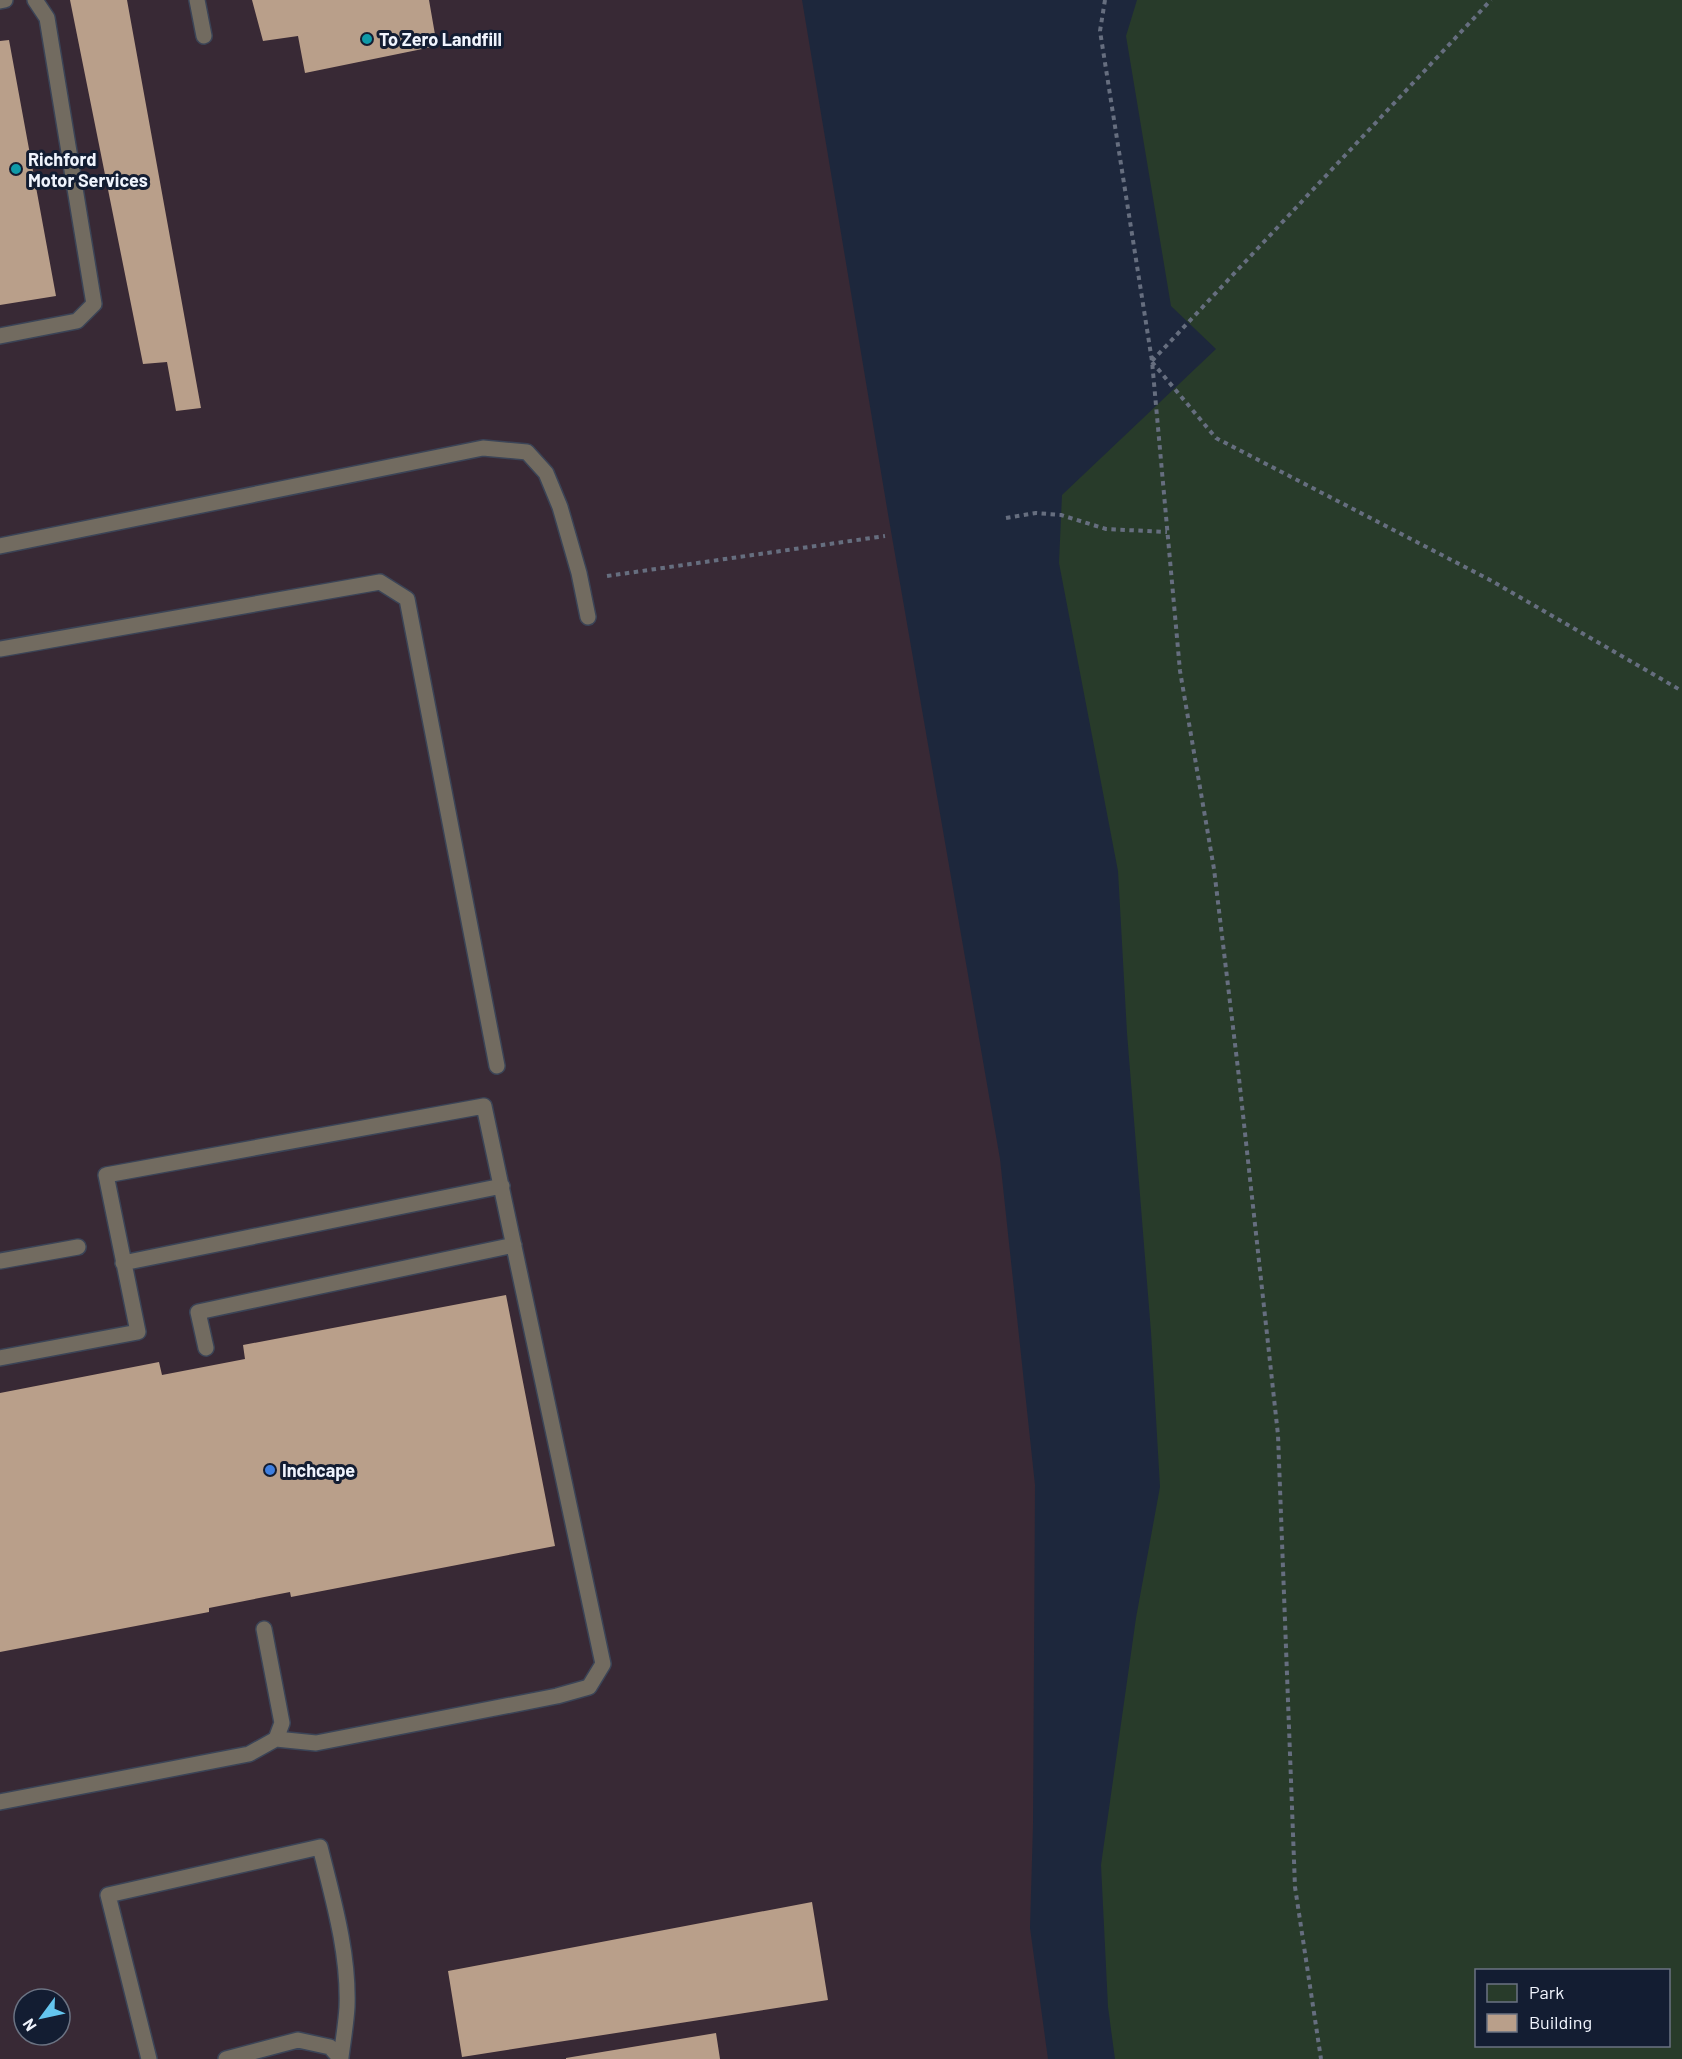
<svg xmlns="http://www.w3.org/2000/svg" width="1682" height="2059" viewBox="0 0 1682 2059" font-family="Barlow,sans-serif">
  <rect width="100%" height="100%" fill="#1d273c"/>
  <path fill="#382935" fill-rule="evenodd" d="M0,0H802L888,514L1000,1159L1035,1485L1033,1825L1030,1928L1048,2059H0ZM24,1999H60V2035H24Z"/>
  <path fill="#283b2a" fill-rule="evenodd" d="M1137,0H1682V2059H1115L1108,2007L1101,1865L1136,1618L1160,1487L1151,1332L1127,1033L1118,871L1059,563L1062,495L1216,349L1171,306L1126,36ZM1476,1970H1668V2046H1476Z"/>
  <path fill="#b99f8a" d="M70,0H127L201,408L176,411L167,362L143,364Z
    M252,0H429L437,46L305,73L298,36L263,41Z
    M9,40L56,296L0,305V41Z
    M506,1295L555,1546L291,1597L290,1592L209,1608V1612L0,1652V1393L159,1362L162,1375L245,1359L243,1345Z
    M812,1902L828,2000L462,2057L448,1971Z
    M716,2033L720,2059H566V2058Z"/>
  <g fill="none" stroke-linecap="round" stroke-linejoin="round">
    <defs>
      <path id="lane" d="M197,0L204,36
        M0,1L5,0
        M0,336L77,321L94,304L47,18L35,0
        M0,546L483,448L527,452L546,473L560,507L579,573L588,617
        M0,649L380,582L407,599L497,1066
        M0,1261L78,1247
        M123,1263L502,1186
        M206,1348L198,1312L514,1245
        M0,1358L138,1332L106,1175L484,1106L603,1664L589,1687L557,1696L316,1743L276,1739
        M0,1802L249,1754L276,1739L282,1723L264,1629
        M149,2059L108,1895L320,1847C333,1899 349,1953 347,2007C346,2024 343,2041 341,2057
        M226,2059L298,2040L330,2047L341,2059"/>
    </defs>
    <use href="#lane" stroke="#3b4457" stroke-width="18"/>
    <path stroke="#666e7f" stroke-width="4" stroke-dasharray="4.5 4.5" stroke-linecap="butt" d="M1105,0L1100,31L1152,361L1180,671L1214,869L1238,1069L1278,1435L1295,1887L1321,2059
      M1152,361L1491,0
      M1152,362L1216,438L1492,581L1682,691
      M1006,518L1036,513L1061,515L1106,529L1167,532
      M607,576L885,536"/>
    <use href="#lane" stroke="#726b60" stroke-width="15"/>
  </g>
  <g fill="#0f9aa8" stroke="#131d32" stroke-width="2">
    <circle cx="367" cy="39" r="6"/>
    <circle cx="16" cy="169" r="6"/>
  </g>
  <circle fill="#3f7fe0" stroke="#131d32" stroke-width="2" cx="270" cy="1470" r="6"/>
  <g text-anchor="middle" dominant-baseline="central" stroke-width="6" stroke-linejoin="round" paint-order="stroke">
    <g font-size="18" font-weight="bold" fill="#f0f4fd" stroke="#131d32" text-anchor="start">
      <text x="379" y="39">To Zero Landfill</text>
      <text x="28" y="159">Richford<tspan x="28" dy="21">Motor Services</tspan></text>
      <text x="282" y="1470">Inchcape</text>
    </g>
  </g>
  <rect x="1475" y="1969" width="195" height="78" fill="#131d32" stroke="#6b7383" stroke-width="1.5"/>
  <rect x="1487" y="1984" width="30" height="18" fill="#283b2a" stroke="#6b7383" stroke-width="1.5"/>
  <text x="1529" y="1999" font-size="18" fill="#f0f4fd">Park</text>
  <rect x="1487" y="2014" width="30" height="18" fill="#b99f8a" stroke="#6b7383" stroke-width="1.5"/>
  <text x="1529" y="2029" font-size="18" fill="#f0f4fd">Building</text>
  <g transform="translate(42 2017) rotate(237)"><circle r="28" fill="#131d32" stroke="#6b7383" stroke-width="1.5"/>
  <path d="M0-4.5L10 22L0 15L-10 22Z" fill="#64c5ee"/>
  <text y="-9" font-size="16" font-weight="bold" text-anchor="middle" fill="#f0f4fd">N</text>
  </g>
</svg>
